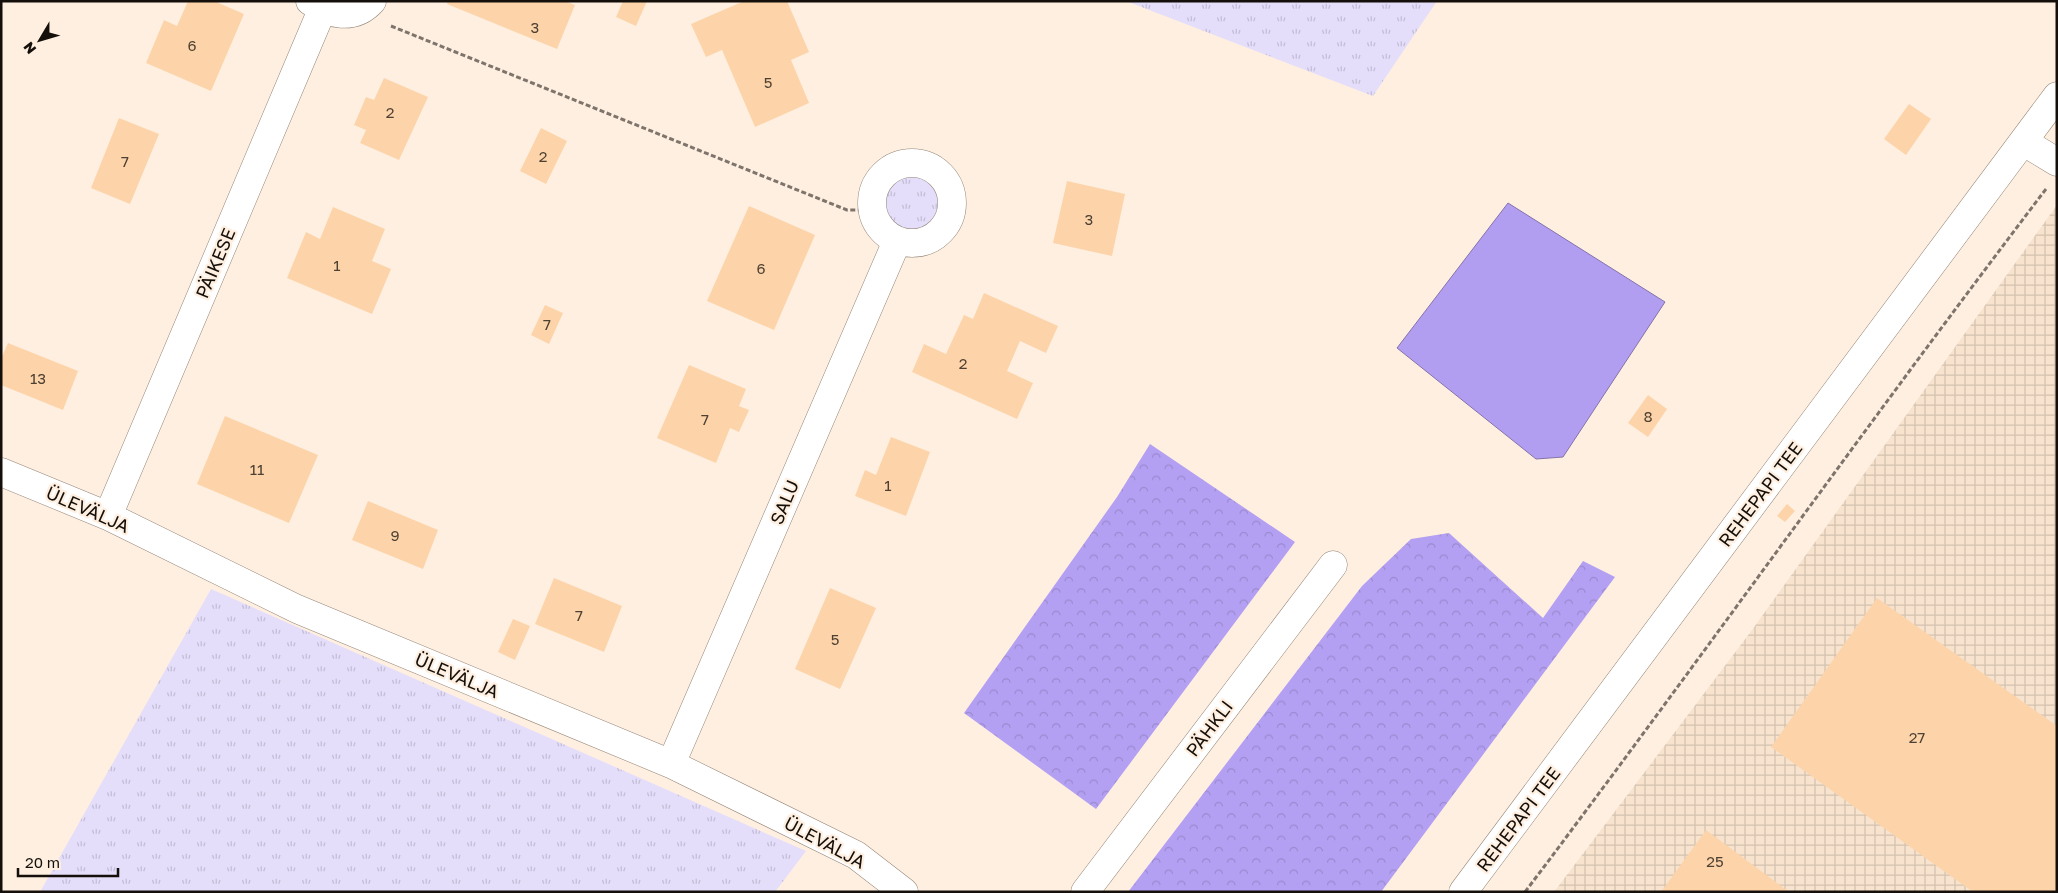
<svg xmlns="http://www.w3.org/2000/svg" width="2058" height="893" viewBox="0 0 2058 893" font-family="'Golos Text',sans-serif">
  <defs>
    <pattern id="industrial-grid" width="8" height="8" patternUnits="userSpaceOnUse" patternTransform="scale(1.25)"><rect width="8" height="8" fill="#f7e3ce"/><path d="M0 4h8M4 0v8" fill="none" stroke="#d3c2b0"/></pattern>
    <pattern id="grass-tufts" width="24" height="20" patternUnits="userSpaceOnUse" patternTransform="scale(1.25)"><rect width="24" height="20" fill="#e4defb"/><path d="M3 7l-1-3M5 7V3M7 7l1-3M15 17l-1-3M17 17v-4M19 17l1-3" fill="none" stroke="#c3bdd6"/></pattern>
    <pattern id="forest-crowns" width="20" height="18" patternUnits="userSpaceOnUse" patternTransform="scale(1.25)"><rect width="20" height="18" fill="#b4a0f3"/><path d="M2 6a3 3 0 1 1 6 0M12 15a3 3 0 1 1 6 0" fill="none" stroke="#9a89cf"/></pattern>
  </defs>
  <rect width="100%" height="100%" fill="#feefe0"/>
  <path fill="url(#industrial-grid)" d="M2057,205V892H1554L1752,630Z"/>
  <path fill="url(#grass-tufts)" d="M1126,1H1437L1373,96Z
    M883 203a29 29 0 1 1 58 0a29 29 0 1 1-58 0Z
    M211,589L806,851L775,892H40Z"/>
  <path fill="url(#forest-crowns)" d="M1150,444L1295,542L1096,809L964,713L1117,497Z
    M1449,533L1543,618L1583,561L1615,577L1381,892H1128L1362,586L1411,539Z"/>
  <path fill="#b29ef1" stroke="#8373ac" d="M1508,203L1665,302L1563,457L1536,459L1397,348Z"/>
  <path fill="#fdd4aa" d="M188,1H214L244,14L211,91L146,63L164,20L177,26Z
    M448,1H565L575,5L557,49L447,4Z
    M623,1H647L636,26L616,17Z
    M744,1H787L809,52L791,60L809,103L755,127L722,50L706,57L691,24Z
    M384,78L428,97L399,160L360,143L366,130L354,125L366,97L374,100Z
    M1909,104L1931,119L1906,155L1884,139Z
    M119,118L159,134L130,204L91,188Z
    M541,128L567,141L546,184L520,171Z
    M1067,181L1125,194L1112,256L1053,243Z
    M749,206L815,235L774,330L707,301Z
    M333,207L385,229L372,261L391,269L372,314L287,278L306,232L320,239Z
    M984,293L1058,326L1046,353L1020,341L1007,371L1033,383L1017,419L912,372L924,344L946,354L964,315L973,319Z
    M545,305L563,313L549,344L531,335Z
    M8,343L78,371L63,410L1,385V359Z
    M689,365L746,389L739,406L749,410L739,432L730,428L716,463L657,438Z
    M1648,395L1667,409L1648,437L1628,423Z
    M225,416L318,455L289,523L197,484Z
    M891,437L930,452L906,516L855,496L865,470L876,475Z
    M368,501L438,530L423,569L352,540Z
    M1787,504L1795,511L1785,522L1777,516Z
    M554,578L622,606L604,652L535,624Z
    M830,588L876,608L840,689L795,669Z
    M1877,598L2057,726V892H1973L1771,747Z
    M513,619L530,626L515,660L498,652Z
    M1706,830L1789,892H1661Z"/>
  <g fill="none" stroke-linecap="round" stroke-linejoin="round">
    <defs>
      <path id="minor" d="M310,1C329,15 354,21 372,1
        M2024,142L2057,162
        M872 203a40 40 0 1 1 80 0a40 40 0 1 1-80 0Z
        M1,472L108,516L297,609L671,764L856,855L904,892
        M108,516L322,10
        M671,764L897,241
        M1085,892L1333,565
        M1463,892L2057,96"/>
    </defs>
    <use href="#minor" stroke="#948679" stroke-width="29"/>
    <path stroke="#7e746b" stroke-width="3" stroke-dasharray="5 2.5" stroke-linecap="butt" d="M391,26L847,210H872
      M1525,892C1701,659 1869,421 2046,189"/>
    <use href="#minor" stroke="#fff" stroke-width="28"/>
  </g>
  <g text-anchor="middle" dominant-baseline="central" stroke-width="4.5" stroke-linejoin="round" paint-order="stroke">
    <g font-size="15" fill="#4e4032">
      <text x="535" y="27">3</text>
      <text x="192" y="45">6</text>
      <text x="768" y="82">5</text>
      <text x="390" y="112">2</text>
      <text x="543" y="156">2</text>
      <text x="125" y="161">7</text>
      <text x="1089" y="219">3</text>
      <text x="337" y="265">1</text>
      <text x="761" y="268">6</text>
      <text x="547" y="324">7</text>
      <text x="963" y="363">2</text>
      <text x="38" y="378">13</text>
      <text x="1648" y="416">8</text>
      <text x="705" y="419">7</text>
      <text x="257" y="469">11</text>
      <text x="888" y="485">1</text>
      <text x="395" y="535">9</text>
      <text x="579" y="615">7</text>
      <text x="835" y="639">5</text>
      <text x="1917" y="737">27</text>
      <text x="1715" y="861">25</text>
    </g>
    <g font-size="18" fill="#140f0a" stroke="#feefe0">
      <text transform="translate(215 263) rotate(-67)">PÄIKESE</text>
      <text transform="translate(1760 494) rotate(-53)">REHEPAPI TEE</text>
      <text transform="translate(784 502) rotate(-67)">SALU</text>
      <text transform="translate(88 509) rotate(24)">ÜLEVÄLJA</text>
      <text transform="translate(457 675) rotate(23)">ÜLEVÄLJA</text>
      <text transform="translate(1209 728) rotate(-53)">PÄHKLI</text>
      <text transform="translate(1518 819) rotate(-53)">REHEPAPI TEE</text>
      <text transform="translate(825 842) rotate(28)">ÜLEVÄLJA</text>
    </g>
  </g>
  <rect width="2058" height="893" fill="none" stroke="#140f0a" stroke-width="5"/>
  <g transform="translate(40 40) rotate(232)" stroke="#feefe0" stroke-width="4" paint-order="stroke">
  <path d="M0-4L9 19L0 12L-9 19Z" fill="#140f0a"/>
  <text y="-8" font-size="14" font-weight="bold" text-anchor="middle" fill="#140f0a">N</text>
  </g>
  <path d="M18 868v8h100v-8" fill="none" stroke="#140f0a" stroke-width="2.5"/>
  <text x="25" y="868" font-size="15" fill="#140f0a" stroke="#feefe0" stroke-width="4" paint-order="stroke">20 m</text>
</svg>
